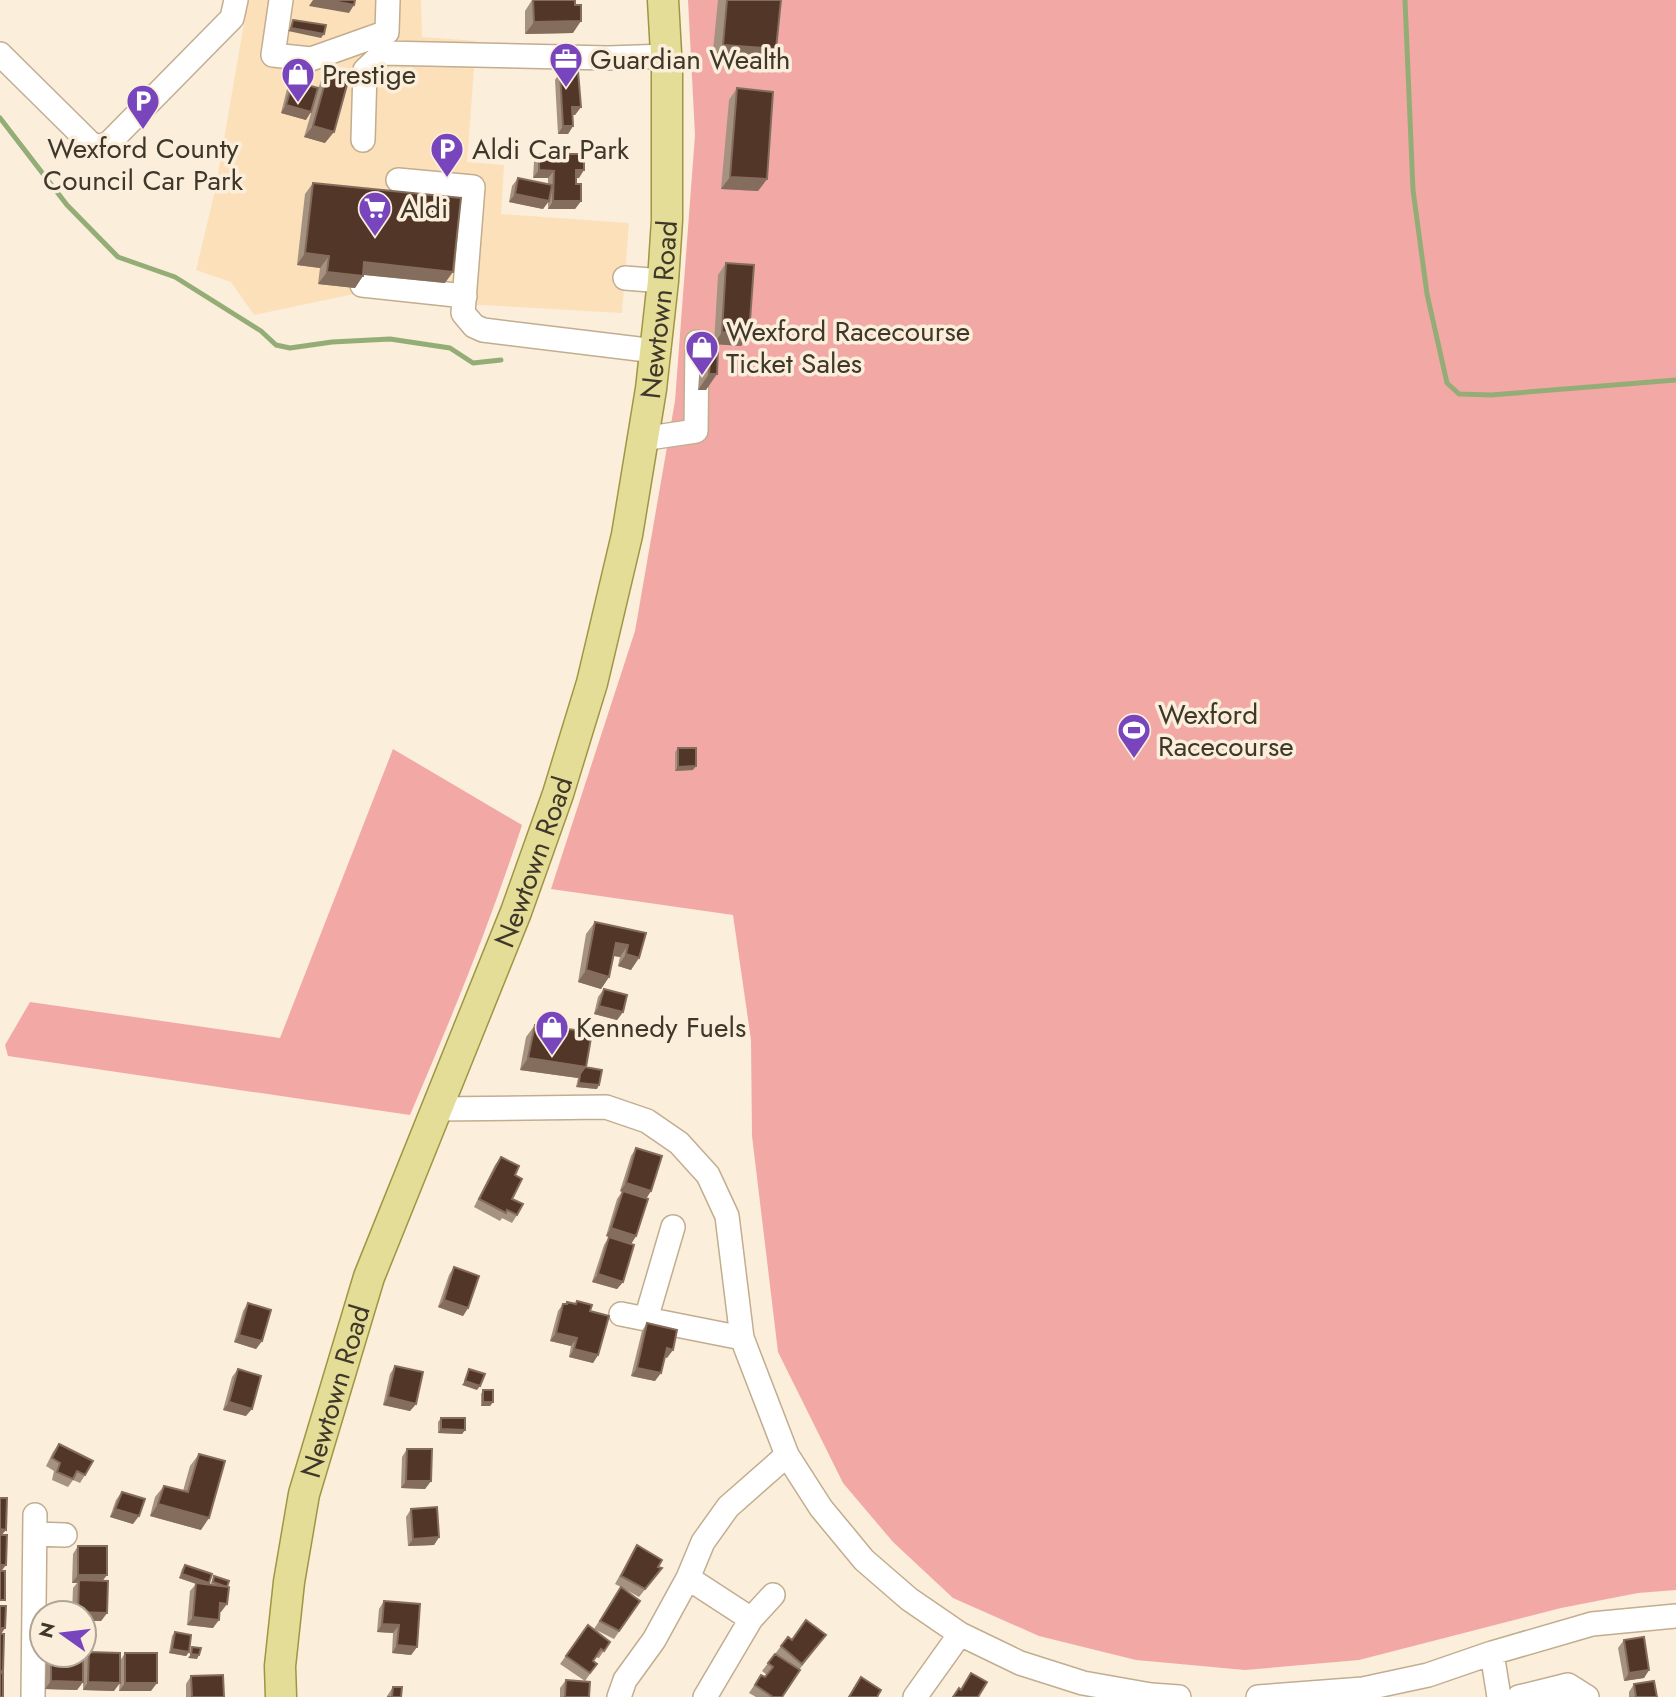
<svg xmlns="http://www.w3.org/2000/svg" width="1676" height="1697" viewBox="0 0 1676 1697" font-family="Jost,sans-serif">
  <rect width="100%" height="100%" fill="#fbeedb"/>
  <path fill="#fbe0ba" d="M248,0H421L422,37L476,41L467,162L504,165L501,214L629,223L622,313L482,305L359,293L254,315L231,282L196,270L215,191Z"/>
  <path fill="#f2a9a6" d="M688,0H1676V1590L1638,1593L1561,1608L1359,1660L1245,1670L1136,1660L1039,1636L953,1598L893,1542L843,1483L778,1352L752,1136L751,1040L733,915L551,889L635,631L675,401L695,135Z
    M393,749L522,825C490,924 451,1019 410,1115L8,1056L5,1045L30,1002L280,1038Z"/>
  <g fill="none" stroke-linecap="round" stroke-linejoin="round">
    <path stroke="#94ad77" stroke-width="5" d="M1405,0L1413,190L1427,294L1447,383L1459,394L1491,395L1676,380
      M0,118L67,205L118,257L175,277L261,331L276,345L290,348L332,342L390,339L450,348L473,363L501,360"/>
    <defs>
      <path id="minor" d="M281,0L273,55L311,59L387,32L388,0
        M0,54L94,147L108,144L232,18L236,0
        M363,140L365,70L383,53L608,58L667,56
        M398,180L473,187L463,313L474,326L483,330L655,351
        M625,278L663,281
        M362,285L465,296
        M642,439L696,431L697,342
        M437,1109L606,1107L647,1121L679,1143L708,1175L727,1216L742,1338L787,1455L821,1508L864,1560L909,1599L960,1634L1020,1663L1083,1683L1151,1695L1179,1697
        M673,1227L646,1319L742,1338
        M621,1314L646,1319
        M35,1534L65,1535
        M688,1578L751,1619L705,1697
        M751,1619L773,1595
        M1492,1653L1499,1697
        M33,1697L35,1515
        M619,1697L625,1680L654,1640L688,1578L703,1542L728,1507L787,1455
        M915,1697L960,1634
        M1258,1697L1363,1689L1428,1675L1492,1653L1592,1624L1676,1616
        M1519,1697L1568,1685L1587,1697"/>
      <g id="major">
        <path id="s1" d="M281,1697L280,1666L289,1582L304,1494L369,1277L516,912L558,794L592,683L627,535L651,389L663,281L667,220V71L663,0"/>
      </g>
    </defs>
    <use href="#minor" stroke="#c2ad8f" stroke-width="26"/>
    <use href="#major" stroke="#9f9543" stroke-width="33"/>
    <use href="#minor" stroke="#fff" stroke-width="23"/>
    <use href="#major" stroke="#e4dd97" stroke-width="30"/>
  </g>
  <path fill="#a69281" d="M532,0H575L573,33L525,34V11Z
    M718,0H781L765,65L712,60Z
    M329,68L325,143L304,137L321,80Z
    M560,72L581,107L575,115H573V126L568,134H558L555,80Z
    M293,81L306,120L281,113L287,89Z
    M737,88L767,179L758,191L721,189L729,100Z
    M539,154L579,178H576V184L581,201L575,209H548V202L543,209L509,202L512,186L518,178L548,185V178H533L534,162Z
    M313,183L445,283L363,275L355,288L318,284L320,268L297,265L305,194Z
    M726,263L749,334L741,346L714,344L718,275Z
    M711,348H718L706,390H698L700,364Z
    M678,748L693,770L675,771V752Z
    M595,922L646,933L631,970L618,966L620,957L614,956L609,977L601,989L578,982L586,934Z
    M604,989L623,1012L617,1020L594,1014L598,997Z
    M535,1025L586,1067L597,1089L576,1087L578,1078L520,1070L526,1037Z
    M636,1148L651,1191L646,1198L636,1236L631,1244L606,1236L617,1199L622,1192L620,1191L631,1156Z
    M501,1157L515,1175L512,1199L517,1215L512,1223L502,1218L500,1221L474,1207L495,1165Z
    M609,1237L623,1282L617,1289L592,1282L604,1245Z
    M454,1267L468,1308L463,1316L438,1307L449,1275Z
    M577,1301L590,1311L598,1355L593,1363L569,1357L571,1346L550,1341L558,1311L563,1304H566L567,1302L575,1304Z
    M248,1303L262,1341L256,1349L234,1342L243,1311Z
    M647,1323L667,1358L665,1357L655,1381L631,1376L642,1331Z
    M395,1366L416,1404L410,1411L383,1405L390,1374Z
    M238,1369L246,1416L223,1410L232,1377Z
    M483,1390L493,1402L490,1406H481V1394Z
    M441,1418L465,1430L462,1434L438,1433V1422Z
    M59,1444L85,1475L80,1483L73,1480L68,1487L52,1480L54,1471L46,1466L53,1452Z
    M407,1449L431,1481L425,1489L401,1488L402,1457Z
    M199,1454L201,1530L150,1516L155,1497L164,1486L183,1491L190,1466Z
    M122,1492L133,1524L110,1517L116,1500Z
    M411,1509L439,1537L434,1545L408,1546L406,1517Z
    M637,1545L658,1567L662,1568L639,1597L623,1588L640,1601L614,1639L594,1629L621,1587L615,1584L632,1553Z
    M78,1546L102,1581L107,1613L101,1621L84,1613H72L73,1588L77,1583H72L73,1554Z
    M185,1565L208,1585H210L214,1576L227,1586L221,1612H219L213,1628L187,1625L190,1591L196,1584L179,1578L182,1569Z
    M384,1601L417,1647L411,1655L392,1653L393,1633L377,1632L379,1609Z
    M588,1625L610,1642L599,1658L595,1657L593,1661L597,1664L585,1681L560,1664Z
    M175,1632L189,1652L186,1656L169,1653L172,1636Z
    M788,1637L792,1640L820,1643L799,1670L782,1697H756L749,1693L761,1675L765,1677L767,1675L762,1671Z
    M1624,1640L1649,1670L1644,1678L1624,1681L1618,1648Z
    M89,1652L120,1661L125,1653L151,1691H119L120,1678L114,1691L83,1690V1682L77,1690L45,1689L46,1660L49,1655H83V1660Z
    M191,1676L224,1697H186V1684Z
    M566,1680L589,1697H560V1688Z
    M1634,1684L1657,1697H1629V1692Z
    M393,1687L401,1697L387,1696Z"/>
  <path fill="#856d5d" d="M313,0H327L354,5L349,13L309,6Z
    M581,21L573,33L525,34L534,22Z
    M291,28L324,34L321,38L288,31Z
    M723,45L776,49L765,65L712,60Z
    M286,105L311,112L306,120L281,113Z
    M572,107H581L575,115H567Z
    M313,126L334,132L325,143L304,137Z
    M563,126H573L568,134H558Z
    M539,170L554,171L548,178H533Z
    M576,170H584L579,178H571Z
    M730,177L767,179L758,191L721,189Z
    M515,194L549,201L543,209L509,202Z
    M553,201H581L575,209H548Z
    M305,253L329,256L320,268L297,265Z
    M364,262L453,272L445,283L356,274Z
    M327,272L363,276L355,288L318,284Z
    M722,332L749,334L741,346L714,344Z
    M709,374H717L706,390H698Z
    M696,766L693,770L675,771L678,767Z
    M616,943L628,945L620,957L608,955Z
    M626,954L639,958L631,970L618,966Z
    M586,970L609,977L601,989L578,982Z
    M599,1006L623,1012L617,1020L594,1014Z
    M528,1058L586,1067L578,1078L520,1070Z
    M579,1083L599,1085L597,1089L576,1087Z
    M626,1183L651,1191L646,1199L620,1191Z
    M611,1228L636,1236L631,1244L606,1236Z
    M598,1274L623,1282L617,1289L592,1282Z
    M444,1300L468,1308L463,1316L438,1307Z
    M556,1333L577,1338L571,1346L550,1341Z
    M239,1335L262,1341L256,1349L234,1342Z
    M667,1348L673,1350L667,1358L661,1356Z
    M574,1349L598,1355L593,1363L569,1357Z
    M637,1368L661,1373L655,1381L631,1376Z
    M465,1381L480,1386L477,1390L462,1385Z
    M388,1397L416,1404L410,1411L383,1405Z
    M229,1402L252,1409L246,1416L223,1410Z
    M483,1402H493L490,1406H481Z
    M441,1429L465,1430L462,1434L438,1433Z
    M406,1481H431L425,1489L401,1488Z
    M158,1504L209,1518L201,1530L150,1516Z
    M115,1509L139,1516L133,1524L110,1517Z
    M0,1529L6,1530L0,1537Z
    M439,1537L434,1545L408,1546L413,1539Z
    M0,1565H6L0,1573Z
    M182,1574L209,1583L206,1587L179,1578Z
    M78,1575H107L101,1583L79,1580L77,1583H72Z
    M220,1603L227,1604L221,1612L215,1611Z
    M78,1612L107,1613L101,1621H84V1613Z
    M193,1617L219,1620L213,1628L187,1625Z
    M382,1624L399,1625L393,1633L377,1632Z
    M0,1628H5L0,1636Z
    M397,1645L417,1647L411,1655L392,1653Z
    M172,1649L189,1652L186,1656L169,1653Z
    M191,1654L199,1655L197,1659L188,1658Z
    M1649,1670L1644,1678L1624,1681L1629,1673Z
    M51,1681L83,1682L77,1690L45,1689Z
    M88,1682L120,1683L114,1691L83,1690Z
    M125,1683H157L151,1691H119Z"/>
  <path fill="#523627" stroke="#856d5d" stroke-width="2" d="M327,0H355L354,5Z
    M533,0H575V5H581V21L534,22Z
    M727,0H781L776,49L723,45Z
    M293,20L326,25L324,34L291,28Z
    M329,68L350,74L334,132L313,126Z
    M578,71L581,107H572L573,126H563L560,72Z
    M293,81L318,88L311,112L286,105Z
    M737,88L773,92L767,179L730,177Z
    M539,154H584V170H576V184H581V201H553L554,171L539,170Z
    M518,178L552,185L549,201L515,194Z
    M313,183L461,198L453,272L364,262L363,276L327,272L329,256L305,253Z
    M726,263L754,265L749,334L722,332Z
    M711,348H718L717,374H709Z
    M678,748H696V766L678,767Z
    M595,922L646,933L639,958L626,954L628,945L616,943L609,977L586,970Z
    M604,989L627,995L623,1012L599,1006Z
    M535,1025L592,1032L586,1067L528,1058Z
    M585,1067L602,1070L599,1085L579,1083L580,1074Z
    M636,1148L662,1156L651,1191L626,1183Z
    M501,1157L519,1166L515,1175L522,1179L512,1199L523,1204L517,1215L507,1210L506,1213L479,1199Z
    M623,1191L648,1199L636,1236L611,1228Z
    M609,1237L634,1245L623,1282L598,1274Z
    M454,1267L479,1276L468,1308L444,1300Z
    M577,1301L592,1305L590,1311L609,1316L598,1355L574,1349L577,1338L556,1333L563,1304H567V1302L576,1304Z
    M248,1303L271,1310L262,1341L239,1335Z
    M647,1323L677,1330L673,1350L667,1348L661,1373L637,1368Z
    M395,1366L423,1372L416,1404L388,1397Z
    M238,1369L261,1376L252,1409L229,1402Z
    M469,1369L485,1374L480,1386L465,1381Z
    M483,1390H493V1402H483Z
    M441,1418H465V1430L441,1429Z
    M59,1444L93,1461L85,1475L77,1471L73,1479L57,1472L60,1463L52,1458Z
    M407,1449H432L431,1481H406Z
    M199,1454L225,1461L209,1518L158,1504L164,1486L188,1492Z
    M122,1492L145,1499L139,1516L115,1509Z
    M0,1498H7L6,1530L0,1529Z
    M437,1507L439,1537L413,1539L411,1509Z
    M0,1535H7L6,1565H0Z
    M637,1545L662,1560L658,1567L662,1568L645,1589L621,1576Z
    M78,1546H107V1575H78Z
    M185,1565L212,1574L209,1583L182,1574Z
    M0,1571H5V1600H0Z
    M214,1576L229,1581L227,1587L213,1582Z
    M79,1580L108,1581L107,1613L78,1612Z
    M196,1583L229,1587L227,1604L220,1603L219,1620L193,1617Z
    M621,1587L640,1601L619,1631L600,1621Z
    M384,1601L420,1604L417,1647L397,1645L399,1625L382,1624Z
    M0,1606H6L5,1628H0Z
    M806,1620L826,1635L802,1664L781,1646L788,1637L792,1640Z
    M588,1625L610,1642L604,1651L601,1649L593,1661L597,1664L590,1673L566,1656Z
    M175,1632L191,1635L189,1652L172,1649Z
    M0,1634H4L3,1671H0Z
    M1644,1637L1649,1670L1629,1673L1624,1640Z
    M192,1647L201,1648L199,1655L191,1654Z
    M89,1652L120,1653V1683L88,1682Z
    M125,1653H157V1683H125Z
    M775,1654L800,1670L782,1697H773L755,1685L761,1675L765,1677L773,1667L768,1663Z
    M51,1655H83V1682L51,1681Z
    M0,1673H3V1697H0Z
    M971,1673L987,1682L978,1697H953L959,1688L961,1690Z
    M223,1675L224,1697H192L191,1676Z
    M861,1677L881,1690L877,1697H849Z
    M566,1680L590,1682L589,1697H565Z
    M1654,1681L1657,1697H1636L1634,1684Z
    M393,1687H402L401,1697H402H387H392Z"/>
  <defs>
    <symbol id="office-pin" viewBox="-11 -11 22 30"><path d="M0 17L-7.5 6A9.5 9.5 0 1 1 7.5 6Z" fill="#7845bc" stroke="#fbeedb"/><path d="M-6-3h4V-5.5h4V-3h4V5H-6ZM-1-4.5V-3h2v-1.5ZM-6 0V1H6V0Z" fill="#fff"/></symbol>
    <symbol id="shop-pin" viewBox="-11 -11 22 30"><path d="M0 17L-7.5 6A9.5 9.5 0 1 1 7.5 6Z" fill="#7845bc" stroke="#fbeedb"/><path d="M-5-2.5h2.3a2.7 3.5 0 0 1 5.4 0H5L5.5 6h-11ZM-1.5-2.5h3a1.5 2.3 0 0 0-3 0Z" fill="#fff"/></symbol>
    <symbol id="parking-pin" viewBox="-11 -11 22 30"><path d="M0 17L-7.5 6A9.5 9.5 0 1 1 7.5 6Z" fill="#7845bc" stroke="#fbeedb"/><path d="M-3.5-5.5H1a3.5 3.5 0 0 1 0 7H-1V5.5H-3.5ZM-1-3.4V-.6H.8a1.4 1.4 0 0 0 0-2.8Z" fill="#fff"/></symbol>
    <symbol id="supermarket-pin" viewBox="-11 -11 22 30"><path d="M0 17L-7.5 6A9.5 9.5 0 1 1 7.5 6Z" fill="#7845bc" stroke="#fbeedb"/><path d="M-6-5.5h2.5l.6 2H6L4.5 2H-2.5L-4.4-4H-6ZM-1.5 3.2a1.3 1.3 0 1 0 .1 0ZM3 3.2a1.3 1.3 0 1 0 .1 0Z" fill="#fff"/></symbol>
    <symbol id="stadium-pin" viewBox="-11 -11 22 30"><path d="M0 17L-7.5 6A9.5 9.5 0 1 1 7.5 6Z" fill="#7845bc" stroke="#fbeedb"/><path d="M0-5a6.5 5 0 1 0 0 10a6.5 5 0 1 0 0-10ZM-3.5-1.8h7v3.6h-7Z" fill="#fff"/></symbol>
  </defs>
  <g fill-rule="evenodd">
    <use href="#office-pin" x="547" y="40" width="38" height="52"/>
    <use href="#shop-pin" x="279" y="55" width="38" height="52"/>
    <use href="#parking-pin" x="124" y="82" width="38" height="52"/>
    <use href="#parking-pin" x="428" y="130" width="38" height="52"/>
    <use href="#supermarket-pin" x="356" y="189" width="38" height="52"/>
    <use href="#shop-pin" x="683" y="328" width="38" height="52"/>
    <use href="#stadium-pin" x="1115" y="711" width="38" height="52"/>
    <use href="#shop-pin" x="533" y="1008" width="38" height="52"/>
  </g>
  <g text-anchor="middle" dominant-baseline="central" stroke-width="7" stroke-linejoin="round" paint-order="stroke">
    <g font-size="28" fill="#3f372a" stroke="#fbeedb" text-anchor="start">
      <text x="590" y="59">Guardian Wealth</text>
      <text x="322" y="74">Prestige</text>
      <text x="143" y="148" text-anchor="middle">Wexford County<tspan x="143" dy="32">Council Car Park</tspan></text>
      <text x="472" y="149">Aldi Car Park</text>
      <text x="400" y="208">Aldi</text>
      <text x="726" y="331">Wexford Racecourse<tspan x="726" dy="32">Ticket Sales</tspan></text>
      <text x="1158" y="714">Wexford<tspan x="1158" dy="32">Racecourse</tspan></text>
      <text x="576" y="1027">Kennedy Fuels</text>
    </g>
    <g font-size="28" fill="#3f372a" stroke="#fbeedb">
      <text stroke="none"><textPath href="#s1" startOffset="1446">Newtown Road</textPath></text>
      <text stroke="none"><textPath href="#s1" startOffset="878">Newtown Road</textPath></text>
      <text stroke="none"><textPath href="#s1" startOffset="312">Newtown Road</textPath></text>
    </g>
  </g>
  <g transform="translate(63 1634) rotate(284)"><circle r="33" fill="#fbeedb" stroke="#b0a594" stroke-width="2"/>
  <path d="M0-5L12 26L0 18L-12 26Z" fill="#7845bc"/>
  <text y="-10" font-size="19" font-weight="bold" text-anchor="middle" fill="#3f372a">N</text>
  </g>
</svg>
